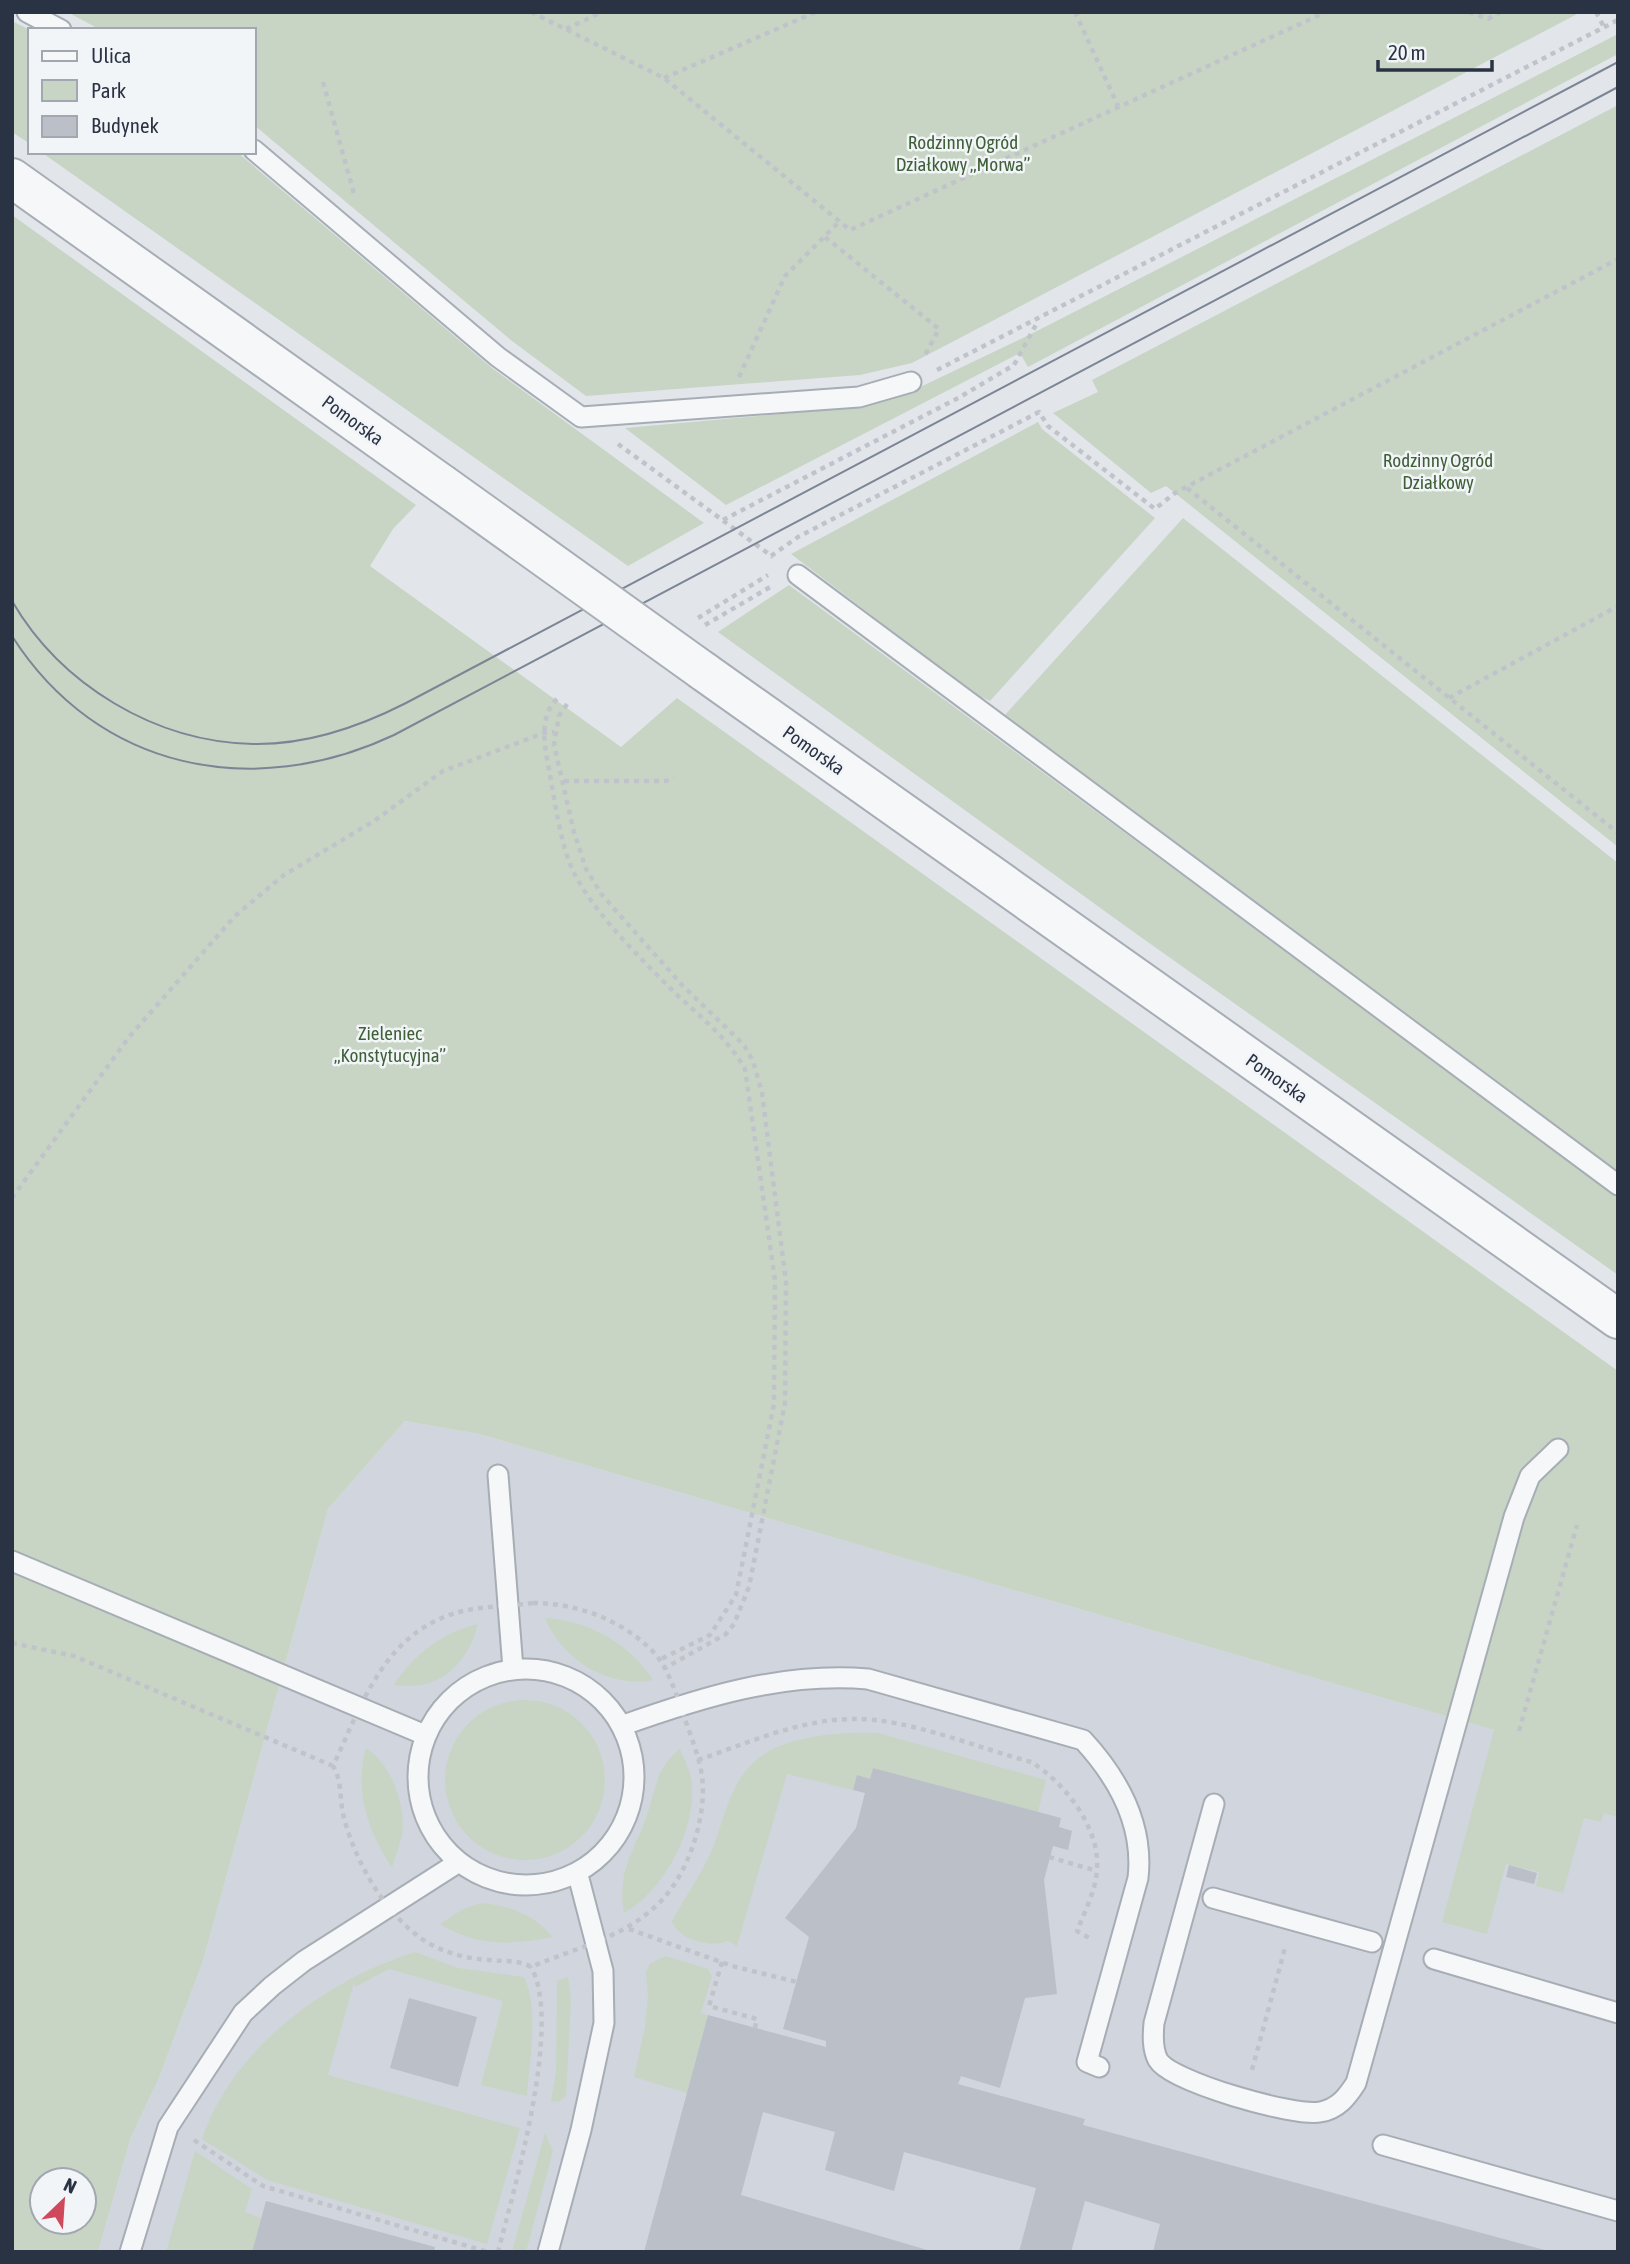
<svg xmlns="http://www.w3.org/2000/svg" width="1630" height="2264" viewBox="0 0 1630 2264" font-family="'Asap Condensed',sans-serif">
  <rect width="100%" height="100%" fill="#e2e6eb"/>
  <path fill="#d1d5dd" d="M405,1421L479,1434L1618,1766V2252H98L131,2137L159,2078L203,1961L328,1509Z"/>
  <path fill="#c8d5c4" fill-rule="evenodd" d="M67,12H1581L912,363L860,375L586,396L512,341L254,125V30H101Z
    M12,21L30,30V144L12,132Z
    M1618,34V54L1028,367L1020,353L726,505L625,428L859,407L914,390L1031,334Z
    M1618,105V847L1166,486L1151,493L1053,413L1098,392L1092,380Z
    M41,152H237L492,368L704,523L628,566Z
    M12,215L416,505L393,529L370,566L621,747L677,698L1618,1371V1817L1604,1813L1601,1822L1584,1818L1563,1893L1536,1886L1539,1872L1506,1864L1487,1934L1442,1922L1494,1730L479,1434L405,1421L328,1509L203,1961L159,2078L131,2137L98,2252H12ZM42,2180H84V2222H42Z
    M1038,422L1042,429L1155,518L990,701L978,696L791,554Z
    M1183,518L1618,863V1174L1004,716Z
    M789,585L1618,1197V1275L1135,933L718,632Z
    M545,1618C588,1620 630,1644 653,1680C608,1689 562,1659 545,1618Z
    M478,1624C467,1665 439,1692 394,1685C413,1655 443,1632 478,1624Z
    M445 1780a80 80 0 1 1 160 0a80 80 0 1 1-160 0Z
    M878,1733L1046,1780L1038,1812L873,1768L870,1779L857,1776L853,1790L787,1774L737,1946L728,1941C710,1948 678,1940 672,1921C685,1897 701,1875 712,1850C723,1823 729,1788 750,1766C778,1735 839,1732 878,1733Z
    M366,1748C392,1765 406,1805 402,1835C400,1846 395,1857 392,1867C368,1832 354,1790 366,1748Z
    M680,1749C685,1761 691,1772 692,1785C695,1832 664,1890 624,1913C617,1869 634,1853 647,1815C656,1789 656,1767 680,1749Z
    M481,1903C509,1905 534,1915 553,1937C512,1945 477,1947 440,1924L463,1909Z
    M415,1952L458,1968L524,1977C540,2011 529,2060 527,2096L481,2085L503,2001L389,1969L355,1987L354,1982L328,2075L520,2128L487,2244L267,2180L202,2139C233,2047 327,1980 415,1952Z
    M665,1956L708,1969L712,1976L701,2013L708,2015L687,2093L634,2077L645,2027L648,1995L646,1972L650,1964Z
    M568,1977L571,2000L566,2096L558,2102L551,2101L556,2072L557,1981Z
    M545,2133L553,2151L526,2252H512Z
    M195,2151L252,2189L245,2212L261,2218L252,2252H166Z"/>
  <path fill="#babfc8" d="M873,1768L1061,1818L1059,1827L1072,1831L1068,1850L1053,1846L1044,1880L1057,1994L1025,1998L1000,2088L961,2076L958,2084L1085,2119L1083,2125L1552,2252H1153L1160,2224L1085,2201L1071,2252H1019L1036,2188L904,2152L894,2191L825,2170L835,2132L763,2112L741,2195L934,2252H644L708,2015L826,2047V2041L783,2029L809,1937L785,1918L856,1828L865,1793L853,1790L857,1775L870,1779Z
    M1509,1865L1537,1873L1534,1884L1506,1877Z
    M409,1998L477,2017L458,2087L390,2068Z
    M266,2201L435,2247L434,2252H252Z"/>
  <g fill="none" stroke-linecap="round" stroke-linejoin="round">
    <defs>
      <path id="service" d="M27,12L61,30
        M254,150L498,357L581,417L859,397L911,382
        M798,575L1618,1185
        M498,1475L513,1669
        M12,1561L425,1735
        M418 1777a108 108 0 1 1 216 0a108 108 0 1 1-216 0Z
        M621,1726C702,1697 782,1672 868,1679L1083,1740C1118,1778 1144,1825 1138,1878L1087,2062L1099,2067
        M1214,1804L1154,2023C1153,2034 1152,2049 1158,2060C1171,2082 1295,2117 1320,2112C1338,2109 1347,2097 1356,2083L1514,1517L1530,1476L1558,1449
        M1213,1898L1372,1942
        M1434,1959L1618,2013
        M1383,2145L1618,2211
        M130,2252L168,2127L243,2013L272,1986L304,1961L459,1862
        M548,2252L581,2130L604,2023L603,1971L578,1875"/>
      <path id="tertiary" d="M12,178L442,484
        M703,671L1618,1319"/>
    </defs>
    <use href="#service" stroke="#a7adb5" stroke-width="23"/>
    <use href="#tertiary" stroke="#a7adb5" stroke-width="42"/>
    <path stroke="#c0c4ca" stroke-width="4.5" stroke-dasharray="5 5" stroke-linecap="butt" d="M531,12L664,78L850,230L1326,12
      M1075,12L1118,106
      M1469,12L1488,19L1500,12
      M1596,12L1604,27
      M566,29L602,12
      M664,78L816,12
      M323,82L354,194
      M825,237L939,329L924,357
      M937,370L1618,20
      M739,377L785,276L840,221
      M618,444L773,557
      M1187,488L1618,833
      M723,520L960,397L1014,365L1038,321
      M771,556L798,537L1039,412L1048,426L1155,509L1175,493L1618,259
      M698,618L768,575
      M705,625L772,586
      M1449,698L1618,606
      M557,699C538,717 545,747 549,770C555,800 560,845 574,873C595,914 640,958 673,991C699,1016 727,1037 745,1069L775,1280L774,1404L736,1595L710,1635L659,1660
      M567,704L559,716L554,745L574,832L586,869L602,895L682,985L744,1045L753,1061L762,1093L786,1282L785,1403L749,1587L734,1624L726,1634L665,1668
      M564,781H666L674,778
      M12,1198L129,1037L235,916L284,875L374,821L443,771L544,733L554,732
      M533,1603C578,1603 626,1621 657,1656C670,1673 676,1694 683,1714C690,1734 699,1755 702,1776C707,1815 690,1870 662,1900C626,1938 577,1947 531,1967C517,1959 504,1962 489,1960C469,1959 449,1954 432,1945C389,1922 356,1864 344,1818C339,1800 343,1783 333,1766C363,1702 385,1630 463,1611C485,1606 510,1606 533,1603Z
      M12,1643L74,1656L333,1766
      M1519,1731L1577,1525
      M698,1760C748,1743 800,1719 854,1719C906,1718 979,1748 1031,1762C1064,1782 1100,1827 1097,1869C1096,1890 1085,1911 1077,1931L1091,1939
      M1049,1857L1097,1871
      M629,1929L732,1966L797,1982
      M722,1962L709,2006L757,2019L755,2028
      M1252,2070L1285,1948
      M194,2140L263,2186L488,2252
      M498,2252C514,2189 563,2023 531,1967"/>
    <use href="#service" stroke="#f5f7f9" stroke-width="19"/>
    <use href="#tertiary" stroke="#f5f7f9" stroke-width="38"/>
    <path stroke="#7c8595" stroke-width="2" d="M12,601C61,685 155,742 253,744C306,745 359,727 406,703L1618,62
      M12,636C98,771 254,801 394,735L1618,87"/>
    <defs>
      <path id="tertiary-bridge" d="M442,484L703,671"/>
    </defs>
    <use href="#tertiary-bridge" stroke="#a7adb5" stroke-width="42" stroke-linecap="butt"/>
    <use href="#tertiary-bridge" stroke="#f5f7f9" stroke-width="38"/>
  </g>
  <g text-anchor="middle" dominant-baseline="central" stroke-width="5" stroke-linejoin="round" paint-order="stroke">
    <g font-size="19" fill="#3f5f37" stroke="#f2f5f8">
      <text x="963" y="142">Rodzinny Ogród<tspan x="963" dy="22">Działkowy „Morwa”</tspan></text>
      <text x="1438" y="460">Rodzinny Ogród<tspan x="1438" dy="22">Działkowy</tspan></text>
      <text x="390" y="1033">Zieleniec<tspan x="390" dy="22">„Konstytucyjna”</tspan></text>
    </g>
    <g font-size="19" fill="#2a3343" stroke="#f2f5f8">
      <text transform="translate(353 420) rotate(36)">Pomorska</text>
      <text transform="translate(814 750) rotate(35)">Pomorska</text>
      <text transform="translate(1277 1078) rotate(35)">Pomorska</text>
    </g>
  </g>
  <rect width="1630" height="2264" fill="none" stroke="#2a3343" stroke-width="28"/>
  <rect x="28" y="28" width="228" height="126" fill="#f2f5f8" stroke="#a2a7b0" stroke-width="2"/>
  <rect x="42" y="51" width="35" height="10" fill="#f5f7f9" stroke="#a2a7b0" stroke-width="2"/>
  <text x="91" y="63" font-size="21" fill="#2a3343">Ulica</text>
  <rect x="42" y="80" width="35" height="21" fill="#c8d5c4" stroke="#a2a7b0" stroke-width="2"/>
  <text x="91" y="98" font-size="21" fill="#2a3343">Park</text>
  <rect x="42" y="116" width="35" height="21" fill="#babfc8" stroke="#a2a7b0" stroke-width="2"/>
  <text x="91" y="133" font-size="21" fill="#2a3343">Budynek</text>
  <g transform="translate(63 2201) rotate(25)"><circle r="33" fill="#f2f5f8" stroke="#a2a7b0" stroke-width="2"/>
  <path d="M0-5L12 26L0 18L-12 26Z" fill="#d0485c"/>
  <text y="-10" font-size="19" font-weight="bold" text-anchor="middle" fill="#2a3343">N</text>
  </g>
  <path d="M1378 60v10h114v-10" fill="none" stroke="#2a3343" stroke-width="3.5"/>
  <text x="1388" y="60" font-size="21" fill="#2a3343" stroke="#f2f5f8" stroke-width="5" paint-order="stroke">20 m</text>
</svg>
